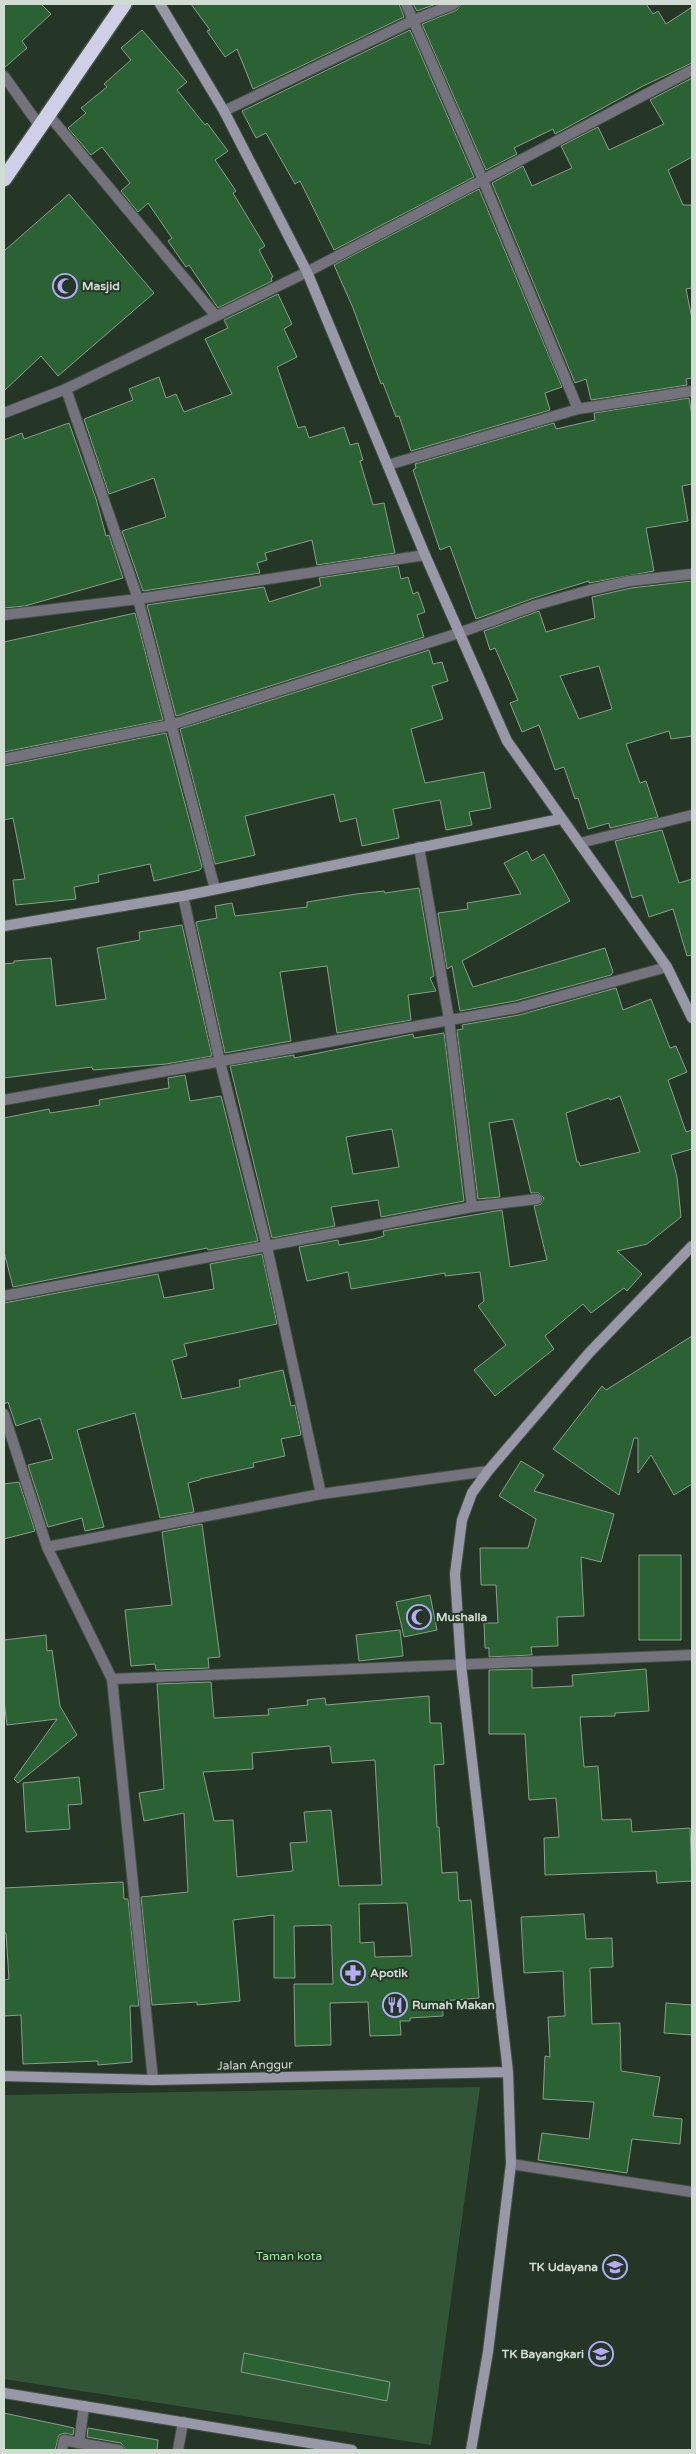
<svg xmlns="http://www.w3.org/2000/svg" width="696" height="2454" viewBox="0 0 696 2454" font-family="'Varela Round',sans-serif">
  <rect width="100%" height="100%" fill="#253526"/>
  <path fill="#335537" d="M480,2087L431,2445L4,2379V2095Z"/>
  <path fill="#2b6234" stroke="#8b9e8c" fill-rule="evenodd" d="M4,4H41L51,14L22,41L27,48L4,68Z
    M191,4H399L404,17L253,89L237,49L225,57L207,31L210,30Z
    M413,4H436L417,11Z
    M461,4H646L653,14L658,11L666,24L692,7V63L643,86L555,134L553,129L514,148L517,154L486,170L422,24L457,10Z
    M142,30L187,82L177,90L205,125L207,123L228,151L215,160L236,191L233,193L265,246L259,250L273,277L271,278L272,281L218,308L189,265L186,267L168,241L172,238L148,203L138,212L121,191L130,183L102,147L91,155L68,128L86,113L81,108L107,87L104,84L131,60L121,48Z
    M410,30L474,177L334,250L300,181L295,184L266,133L256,138L242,111Z
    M692,78V157L668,170L683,205H692V288L686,289L692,319V378L686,379L687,385L591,400L586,379L575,383L492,183L523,166L532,186L572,168L561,146L598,127L609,150L664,124L650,100Z
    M479,189L562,387L545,393L550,410L411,451L399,416L396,417L383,383L381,384L353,308L334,265Z
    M69,194L154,293L58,376L41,356L4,391V251Z
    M278,294L292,324L284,329L297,357L277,367L298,428L305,426L309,438L344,427L350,445L358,443L363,460L360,461L373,505L384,503L395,553L317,565L312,540L265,553L267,560L257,563L260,573L143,591L122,531L166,517L154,478L109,494L84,419L133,400L129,389L159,377L166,398L176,394L184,412L232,394L205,339L228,328L224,320Z
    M689,398L692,416V484L682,486L688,521L646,528L654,571L589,583V581L534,598L476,619L450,546L440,550L413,470L416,468L415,464L554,423L556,429L595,420L594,413Z
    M69,423L96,499L106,536L109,535L123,578L25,606L4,608V440L22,433L24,439Z
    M398,566L401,579L408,577L413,594L418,592L425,612L417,615L424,637L176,716L147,605L264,587L269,602L321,586L319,578Z
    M692,581V736L671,739L669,731L626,744L640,783L646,781L658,817L610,828L609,823L588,829L578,798L575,799L564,767L555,770L539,725L522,732L510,703L518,700L495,648L490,650L484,631L539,611L546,632L595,618L592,597L631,588ZM599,666L612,709L579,719L560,676Z
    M135,613L163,720L4,752V642Z
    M429,650L433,664L442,662L448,681L432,686L443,719L411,729L425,783L484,772L491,808L469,812L472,825L446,830L440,800L393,809L399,838L362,846L356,818L340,822L334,794L245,816L255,855L215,864L180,729Z
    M166,733L202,867L200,870L154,881L150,864L98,875L99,882L74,887L76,899L16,905L13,880L25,879L13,818L4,820V766Z
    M662,830L679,883L692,879V955L687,956L673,909L649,917L642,895L632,898L615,841Z
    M527,851L532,861L544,854L570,901L462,961L473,987L605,948L613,972L611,975L515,1001L460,1011L452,966L447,969L438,913L468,909L467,903L521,894L504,863Z
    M419,888L434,976L430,978L436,991L408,995L411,1020L337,1033L327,966L280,972L291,1041L225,1053L196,922L217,918L215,906L232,903L235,916L307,907V902L356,894L384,891L385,893Z
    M182,925L212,1056L166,1064L93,1070L92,1067L4,1078V964L14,963V961L51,958L56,1006L106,999L97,948L140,940L139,932Z
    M616,988L623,1010L651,999L670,1048L676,1046L687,1072L668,1080L686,1132L692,1130V1149L671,1155L677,1177L681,1217L647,1244L617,1251L642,1274L627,1291L624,1288L591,1313L583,1304L545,1336L554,1349L495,1396L474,1370L506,1345L478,1306L484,1301L480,1272L445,1276V1273L351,1289L348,1272L307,1281L299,1247L338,1240L339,1245L374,1239L384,1236L383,1231L502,1210L510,1267L547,1260L534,1206L541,1204L544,1198L539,1193H531L513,1119L489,1123L500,1197L478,1199L457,1030L463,1029L462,1025L519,1015ZM620,1096L640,1152L580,1166L579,1162H577L566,1113L609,1098L610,1100Z
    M444,1033L464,1201L381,1217L378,1200L331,1207L335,1226L272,1238L230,1066L294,1055V1058L413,1034L414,1038ZM392,1129L399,1167L353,1174L346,1137Z
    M185,1075L190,1101L221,1096L258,1241L208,1250L207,1248L13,1287L4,1252V1118L49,1109L50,1113L100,1105L99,1100L169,1088L168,1078Z
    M262,1254L277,1324L184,1344L187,1356L172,1360L182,1399L240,1387L239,1380L283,1370L291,1406L295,1405L301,1435L281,1439L285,1456L253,1463L254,1467L200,1479V1480L188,1483L194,1512L160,1518L135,1413L77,1430L104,1527L85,1531L82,1518L48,1527L28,1465L53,1459L40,1418L16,1426L8,1402L4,1404V1303L158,1274L164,1298L214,1289L210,1264Z
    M692,1336V1484L674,1495L651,1455L638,1473V1438H634L619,1495L553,1449L602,1386L606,1390Z
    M521,1461L544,1475L534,1491L614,1514L601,1562L581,1557L584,1616L557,1617L558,1646L531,1647L532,1655L489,1657V1648H485L484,1623H498L496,1585H481L480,1548H528L536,1519L499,1496Z
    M19,1482L35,1531L4,1539V1484Z
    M202,1524L220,1657L208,1658L209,1668L156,1670L155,1664L131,1666L125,1610L172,1605L162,1532Z
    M639,1555H681V1640H639Z
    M430,1595L437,1630L404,1637L396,1602Z
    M400,1630L403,1656L359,1661L356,1635Z
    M46,1635L47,1651L52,1650L60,1706L77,1735L18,1783L14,1779L57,1719L7,1725L4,1701V1640Z
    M532,1669V1688L573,1686L572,1675L646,1669L649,1711L615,1713V1716L580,1717L584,1767L598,1766L602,1820L631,1819L632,1832L690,1828L692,1881L657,1883L656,1871L545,1875L544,1838L559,1837L556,1798L529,1800L525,1734H489V1670Z
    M211,1682L214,1718L269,1715L268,1709L308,1705L307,1700L325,1698L326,1705L429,1696L430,1723H441L444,1764L434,1765L437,1827H439L442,1873L457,1872L459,1901L471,1900L479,1998L442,2001L443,2016L410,2018V2021H400L401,2035L370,2036L368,2002L330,2003L331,2045L295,2046L294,1984H333L331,1925L294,1926L295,1978H274V1915L233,1920L240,2001L197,2005V2002L152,2005L141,1897L188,1892L184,1813L144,1821L139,1793L164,1789L157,1684ZM330,1746L332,1763L375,1760L382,1885L339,1886L331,1810L304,1812L307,1842L290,1843L293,1871L237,1877L233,1820L214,1821L203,1772L253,1769L252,1753ZM407,1903L412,1956L375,1957L374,1942L360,1943L359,1904Z
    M79,1777L82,1804L68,1805L70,1829L26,1832L23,1783Z
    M123,1882L124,1899H128L139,2006H130L132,2062L98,2065V2061L23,2064L21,2015L4,2016V1980L9,1979L6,1933H4V1888Z
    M584,1914L586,1939L612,1938L613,1967L590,1968L592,2024L620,2023L621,2071L660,2077L653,2116L682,2119L680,2144L632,2139L627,2173L538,2160L542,2133L589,2139L594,2102L543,2099L545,2056L550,2057L548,2017L565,2016L563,1971L524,1973L521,1917Z
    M666,2003L692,2005V2035L664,2033Z
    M244,2353L390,2382L387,2401L241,2372Z
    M4,2413L74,2428L73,2435L65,2433L59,2435L55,2450H4Z
    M88,2428L158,2440L157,2450H126L121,2443L87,2437Z"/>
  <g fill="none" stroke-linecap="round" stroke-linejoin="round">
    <defs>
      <path id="lane" d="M79,2443L119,2450
        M62,2450L64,2440L79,2443L84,2406
        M178,2450L183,2422"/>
      <path id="street" d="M406,4L483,180L578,409
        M4,76L39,125
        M224,111L414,20L454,4
        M47,113L216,316
        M66,389L138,599L215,889
        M4,413L66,389L307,272L692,70
        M388,465L578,409L692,391
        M4,615L138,599L425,555
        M4,759L171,725L459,633L536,605L590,590L630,581L692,574
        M580,843L692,815
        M183,896L220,1062L267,1247L321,1494
        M4,1100L517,1008L667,967
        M472,1207L537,1199
        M4,1296L472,1207L449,1019L419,847
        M4,1414L47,1547L321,1494L488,1471
        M47,1547L112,1679L153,2080
        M112,1679L692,1655
        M511,2164L692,2192"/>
      <path id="secondary" d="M160,4L224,111L307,272L425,555L507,741L667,967L692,1018
        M4,926L183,896L560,819
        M4,2076L153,2080L508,2072
        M4,2393L352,2450
        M471,2450L488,2352L511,2164L508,2072L461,1665L455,1574L462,1520L472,1493L488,1471L589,1353L692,1246"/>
      <path id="highway" d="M4,179L124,4"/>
    </defs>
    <use href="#lane" stroke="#445345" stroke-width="12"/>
    <use href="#street" stroke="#445345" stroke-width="12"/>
    <use href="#secondary" stroke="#445345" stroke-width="12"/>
    <use href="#highway" stroke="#445345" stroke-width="18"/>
    <use href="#lane" stroke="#74737d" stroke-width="10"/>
    <use href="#street" stroke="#74737d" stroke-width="10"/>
    <use href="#secondary" stroke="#9998a8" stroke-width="10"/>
    <use href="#highway" stroke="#d0cfe8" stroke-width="15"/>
  </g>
  <defs>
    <symbol id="mosque-ring" viewBox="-11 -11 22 22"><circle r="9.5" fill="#253526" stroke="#b5acf9" stroke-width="1.5"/><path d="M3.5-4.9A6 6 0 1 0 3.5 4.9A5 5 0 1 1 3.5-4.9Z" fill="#b5acf9"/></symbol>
    <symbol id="pharmacy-ring" viewBox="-11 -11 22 22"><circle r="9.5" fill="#253526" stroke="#b5acf9" stroke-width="1.5"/><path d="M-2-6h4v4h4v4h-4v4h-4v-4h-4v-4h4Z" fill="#b5acf9"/></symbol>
    <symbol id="restaurant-ring" viewBox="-11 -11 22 22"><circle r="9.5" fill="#253526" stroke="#b5acf9" stroke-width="1.5"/><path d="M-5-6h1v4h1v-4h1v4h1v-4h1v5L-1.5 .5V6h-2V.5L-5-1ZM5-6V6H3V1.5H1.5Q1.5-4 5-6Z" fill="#b5acf9"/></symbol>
    <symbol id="school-ring" viewBox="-11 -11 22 22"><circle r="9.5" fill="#253526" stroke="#b5acf9" stroke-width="1.5"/><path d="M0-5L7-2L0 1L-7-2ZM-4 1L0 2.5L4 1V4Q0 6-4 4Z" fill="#b5acf9"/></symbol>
  </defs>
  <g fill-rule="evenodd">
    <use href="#mosque-ring" x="51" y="272" width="28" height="28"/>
    <use href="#mosque-ring" x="405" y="1603" width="28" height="28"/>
    <use href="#pharmacy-ring" x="339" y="1959" width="28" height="28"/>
    <use href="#restaurant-ring" x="381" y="1991" width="28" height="28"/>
    <use href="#school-ring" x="601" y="2253" width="28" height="28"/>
    <use href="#school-ring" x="587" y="2340" width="28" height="28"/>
  </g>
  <g text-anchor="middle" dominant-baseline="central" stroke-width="4" stroke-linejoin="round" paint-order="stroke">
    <g font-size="12" font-weight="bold" fill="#d0dbd1" stroke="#253526" text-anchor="start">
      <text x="82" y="286">Masjid</text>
      <text x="436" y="1617">Mushalla</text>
      <text x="370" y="1973">Apotik</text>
      <text x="412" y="2005">Rumah Makan</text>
      <text x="598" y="2267" text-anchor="end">TK Udayana</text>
      <text x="584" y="2354" text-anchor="end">TK Bayangkari</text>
    </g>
    <g font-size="12" fill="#d0dbd1" stroke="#253526">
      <text transform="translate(255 2065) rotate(-1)">Jalan Anggur</text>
    </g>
    <g font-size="12" fill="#9beaa3" stroke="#253526">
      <text x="289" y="2256">Taman kota</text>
    </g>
  </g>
  <rect width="696" height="2454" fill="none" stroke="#d0dbd1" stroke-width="10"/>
</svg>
